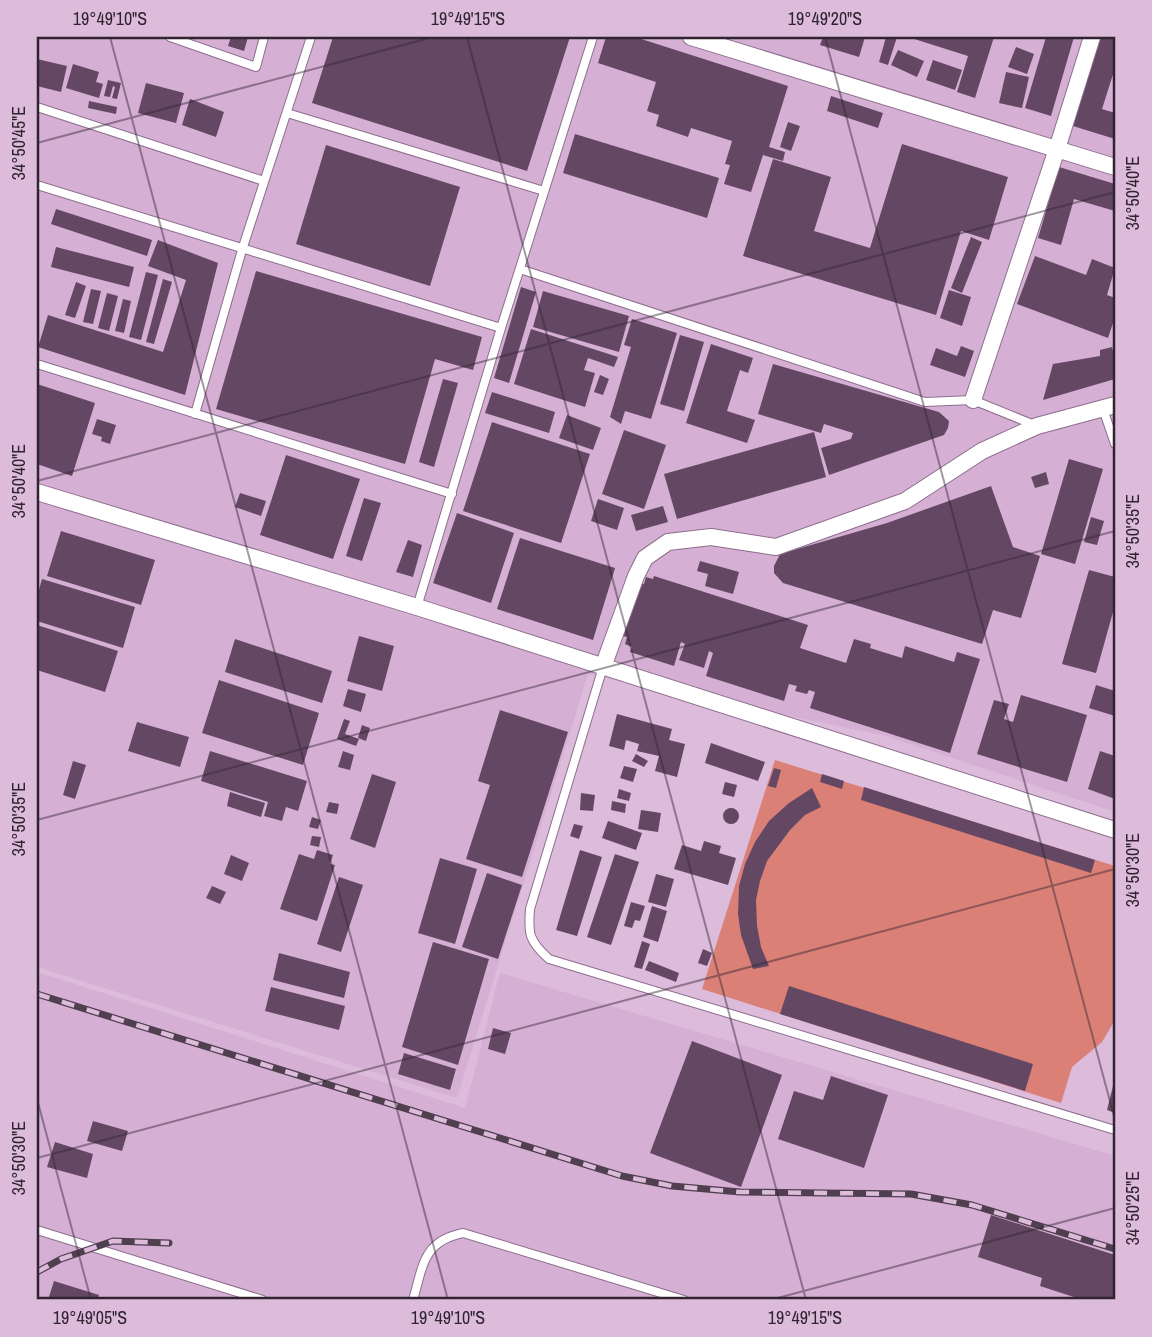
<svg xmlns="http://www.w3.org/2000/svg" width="1152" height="1337" viewBox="0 0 1152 1337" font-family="'Archivo Narrow',sans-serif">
  <rect width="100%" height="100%" fill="#dcbbdb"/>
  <path fill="#d6afd5" d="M37,37H1115V812L886,736L588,674L457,1098L37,967Z
    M37,972L465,1108L500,973L1115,1156V1300H37Z"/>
  <path fill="#db8076" d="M775,760L1115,866V1020L1102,1042L1072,1067L1061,1103L702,989Z"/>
  <path fill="#644763" d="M231,37H248L244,51L228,46Z
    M333,37H570L527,171L312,103Z
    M606,37H635L788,86L769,147L785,152L783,161L763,155L751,192L724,184L730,165L725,164L732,141L691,128L688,137L656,126L659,115L647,111L656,82L598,63Z
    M823,37H865L859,57L820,45Z
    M886,37H897L888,65L879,62Z
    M908,37H994L975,98L957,92L968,56Z
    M1046,37H1074L1051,116L1025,108Z
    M1100,37H1115V68L1102,109L1115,113V139L1073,126Z
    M1016,47L1034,54L1027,74L1008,67Z
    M898,50L924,61L917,77L891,65Z
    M37,59L67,66L61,92L37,86Z
    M933,60L962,70L955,90L926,80Z
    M73,64L99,72L96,82L103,84L99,98L66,88Z
    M1006,72L1029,77L1022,108L999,103Z
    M108,80L121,83L117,99L112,98L115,87L113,86L110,97L104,96Z
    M146,83L184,93L176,123L138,113Z
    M831,96L883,113L878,128L827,111Z
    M190,99L224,112L216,137L182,125Z
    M89,101L117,107L116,114L88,108Z
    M788,122L800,126L791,151L780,147Z
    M575,134L719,178L707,218L563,173Z
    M902,144L1008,177L989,240L961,231L936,315L743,256L773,159L831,177L814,231L870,248Z
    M326,145L460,187L430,286L296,244Z
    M1059,167L1115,184V211L1074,199L1061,245L1038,238Z
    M56,209L152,240L147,256L51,224Z
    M971,237L982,242L962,293L951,288Z
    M158,240L218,263L185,395L38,347L48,315L163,352L186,280L148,266Z
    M56,247L134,267L129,287L51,267Z
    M1035,256L1086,275L1092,259L1115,268L1107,295L1115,298V317L1108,338L1017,304Z
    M256,271L482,337L473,370L435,359L405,464L216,409Z
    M146,272L158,275L141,340L129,337Z
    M163,279L172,282L154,344L146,342Z
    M76,282L86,286L75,318L65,315Z
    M521,287L536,292L509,383L494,378Z
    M91,289L101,291L93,324L83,322Z
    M949,290L971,297L962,326L940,318Z
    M543,291L629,316L619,352L533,327Z
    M107,293L118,296L109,331L98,328Z
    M123,299L131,301L124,333L115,331Z
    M632,319L677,333L651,419L625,411L621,424L610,417L631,347L624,345Z
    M531,329L618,357L614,367L588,358L584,370L595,373L585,407L514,384Z
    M680,335L704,342L684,411L660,404Z
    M711,344L753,358L748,373L740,370L727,411L755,420L747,443L686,423Z
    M961,346L974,351L965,377L930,365L936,348L957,356Z
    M1112,347L1115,360V379L1043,400L1053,364L1100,356V350Z
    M773,364L939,412L949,421L948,428L944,435L829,475L821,448L851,439L853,433L824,424L821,433L758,414Z
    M600,375L609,379L603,395L594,392Z
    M443,379L458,383L434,467L419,462Z
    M37,384L95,403L72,476L37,464Z
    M492,392L555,412L549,433L485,413Z
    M567,415L601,428L593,450L559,438Z
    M97,419L116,425L110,444L101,441L102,437L92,434Z
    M492,422L590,454L561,543L463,511Z
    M624,430L666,445L644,509L602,494Z
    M814,432L826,477L677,519L664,474Z
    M286,455L360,479L333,559L260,535Z
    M1069,459L1103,469L1075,564L1041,554Z
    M1046,472L1049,484L1035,488L1031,477Z
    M991,486L1013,547L1040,556L1021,618L993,610L982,644L783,583L774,573V566L780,554L887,523Z
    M240,493L266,501L261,516L235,507Z
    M364,498L381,503L362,561L346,556Z
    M598,499L624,508L617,530L591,521Z
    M663,506L668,522L636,531L631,515Z
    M457,513L514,533L491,603L433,583Z
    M1091,517L1104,521L1097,545L1084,542Z
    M61,531L155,560L141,605L47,576Z
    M520,538L615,568L593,640L497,609Z
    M408,540L422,545L413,577L396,572Z
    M700,561L739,572L733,594L705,586L708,574L697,571Z
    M1089,570L1115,577V605L1096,673L1062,664Z
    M654,576L808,625L800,648L846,663L854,639L871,644L870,648L902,658L905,646L954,662L957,652L980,659L950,753L810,708L815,692L809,690L807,694L795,691L797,686L789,684L784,701L706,676L713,653L709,651L704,668L679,660L685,644L681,642L674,666L630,652L632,647L625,644L627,637L623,636L640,583L644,584L646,577L653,579Z
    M42,579L135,607L123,648L37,621V597Z
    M37,625L118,651L105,692L37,670Z
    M359,636L394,646L382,691L347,681Z
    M235,639L332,671L322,703L225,672Z
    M219,680L319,713L303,765L202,733Z
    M1096,685L1115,691V716L1089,708Z
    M348,689L366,694L361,712L343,706Z
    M1021,695L1087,715L1067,782L977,754L994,700L1009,704L1004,719L1013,722Z
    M500,710L568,732L522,877L466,859L490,785L478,781Z
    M617,714L672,729L669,740L685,744L677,777L655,771L659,756L637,751L639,744L626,740L624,750L609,746Z
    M344,719L350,721L345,734L359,739L356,746L337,739Z
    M137,722L189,737L180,767L128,751Z
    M362,725L370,728L366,741L358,738Z
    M711,743L765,762L758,781L705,763Z
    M210,751L307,781L298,811L286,807L282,821L264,816L268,802L201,781Z
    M343,751L354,755L350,770L338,767Z
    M1100,751L1115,756V799L1088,789Z
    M636,754L648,761L644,767L632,761Z
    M73,761L86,765L75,799L63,795Z
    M624,766L637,769L633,782L620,778Z
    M774,768L781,770L776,788L768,786Z
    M372,774L396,782L375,848L350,839Z
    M822,774L844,781L842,789L820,782Z
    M725,782L737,785L734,797L722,794Z
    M864,787L1095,860L1091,873L861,800Z
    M812,788L821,807L805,815L790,830L767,861L760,881L756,900L757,926L761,947L769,966L753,969L741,935L738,914L739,886L745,864L755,842L769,821L789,803Z
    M619,789L631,793L629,801L617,798Z
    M230,792L265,803L261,817L227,806Z
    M581,793L595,795L593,811L580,810Z
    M612,801L626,804L625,813L611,810Z
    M329,802L339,804L337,814L326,812Z
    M723 816a8 8 0 1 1 16 0a8 8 0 1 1-16 0Z
    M641,810L661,813L658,832L638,829Z
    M312,817L321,820L318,829L309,827Z
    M608,821L642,833L636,850L602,838Z
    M574,824L583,826L579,839L570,836Z
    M312,836L321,837L319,847L310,845Z
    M704,841L721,846L719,853L736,858L728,885L674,869L682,845L701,851Z
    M317,850L333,855L330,864L335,865L317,921L280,909L299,854L314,859Z
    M580,850L602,857L577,936L556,930Z
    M615,854L639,862L611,945L587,937Z
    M231,855L249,863L242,881L224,874Z
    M440,858L477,869L455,944L418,933Z
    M487,873L522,885L498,959L462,947Z
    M656,874L674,879L666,907L648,902Z
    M339,877L363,885L341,952L317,944Z
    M212,886L226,892L220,904L206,898Z
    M631,902L645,906L640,921L635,920L632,928L624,926Z
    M652,906L667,911L658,942L643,937Z
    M642,941L650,944L642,969L634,967Z
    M433,942L489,959L458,1065L402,1047Z
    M703,949L712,953L707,966L698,963Z
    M279,953L350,972L344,998L273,980Z
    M649,961L679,973L676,982L645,970Z
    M789,986L1033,1064L1025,1091L780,1014Z
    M271,987L345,1006L339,1030L265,1011Z
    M493,1028L511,1033L505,1054L488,1049Z
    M692,1041L782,1075L741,1187L650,1153Z
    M404,1053L456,1069L450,1090L398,1074Z
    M831,1076L888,1095L864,1168L778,1139L794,1091L823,1100Z
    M1114,1082H1115V1113L1107,1110Z
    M93,1121L128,1131L122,1151L87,1141Z
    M55,1142L93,1154L87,1178L47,1167Z
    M991,1215L1115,1255V1300H1083L1040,1286L1042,1278L978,1257Z
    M54,1281L99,1295L98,1300H48Z"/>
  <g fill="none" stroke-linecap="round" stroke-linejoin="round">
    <defs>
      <path id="lane" d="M170,37L256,67L264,37
        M37,107L264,181
        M287,113L544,191
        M37,185L501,328
        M520,269L925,402L973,400L1037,426
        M37,364L452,494
        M1103,409L1115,444
        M195,414L242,250L311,37
        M417,607L501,328L593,37
        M603,667L530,909C528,934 529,941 549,959L1115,1130
        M37,1230L263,1300
        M413,1300C423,1266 423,1241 463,1233L684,1300"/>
      <path id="street" d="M691,37L1115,167
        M973,400L1057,149L1092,37
        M37,492L417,607L1115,830
        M603,667L636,576L645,558L668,542L711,537L776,547L905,501L982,451L1037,426L1115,405"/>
    </defs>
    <use href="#lane" stroke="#8d6e8c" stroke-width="10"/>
    <use href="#street" stroke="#8d6e8c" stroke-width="18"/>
    <use href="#lane" stroke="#fff" stroke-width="8"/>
    <use href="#street" stroke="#fff" stroke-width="16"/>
    <defs>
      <path id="rail" d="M37,994L622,1176L672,1186L740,1192L911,1194L972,1205L1115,1249
        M37,1272L61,1259L113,1241L169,1243"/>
    </defs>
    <use href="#rail" stroke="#4f3f4f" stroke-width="7"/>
    <use href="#rail" stroke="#dcbbdb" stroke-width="4.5" stroke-dasharray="13" stroke-linecap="butt"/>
  </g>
  <path fill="none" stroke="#302430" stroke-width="2" stroke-opacity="0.45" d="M110,37L448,1300M467,37L806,1300M825,37L1115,1120M37,143L433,37M37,481L1115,192M37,820L1115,531M37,1099L91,1300M37,1158L1115,869M770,1300L1115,1208"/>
  <rect width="1152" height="1337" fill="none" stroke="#dcbbdb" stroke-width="77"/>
  <rect x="38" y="38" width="1076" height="1260" fill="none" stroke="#302430" stroke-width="2.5"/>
  <g font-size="18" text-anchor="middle" fill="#302430">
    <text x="110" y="25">19°49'10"S</text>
    <text x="468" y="25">19°49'15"S</text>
    <text x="825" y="25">19°49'20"S</text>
    <text transform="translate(19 143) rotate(-90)" y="6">34°50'45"E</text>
    <text transform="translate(1133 193) rotate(-90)" y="6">34°50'40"E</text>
    <text transform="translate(19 481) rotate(-90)" y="6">34°50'40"E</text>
    <text transform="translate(1133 531) rotate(-90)" y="6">34°50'35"E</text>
    <text transform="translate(19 819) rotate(-90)" y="6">34°50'35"E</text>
    <text transform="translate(1133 870) rotate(-90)" y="6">34°50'30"E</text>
    <text transform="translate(19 1158) rotate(-90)" y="6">34°50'30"E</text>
    <text transform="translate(1133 1208) rotate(-90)" y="6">34°50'25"E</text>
    <text x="90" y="1324">19°49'05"S</text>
    <text x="448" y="1324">19°49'10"S</text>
    <text x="805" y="1324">19°49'15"S</text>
  </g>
</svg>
